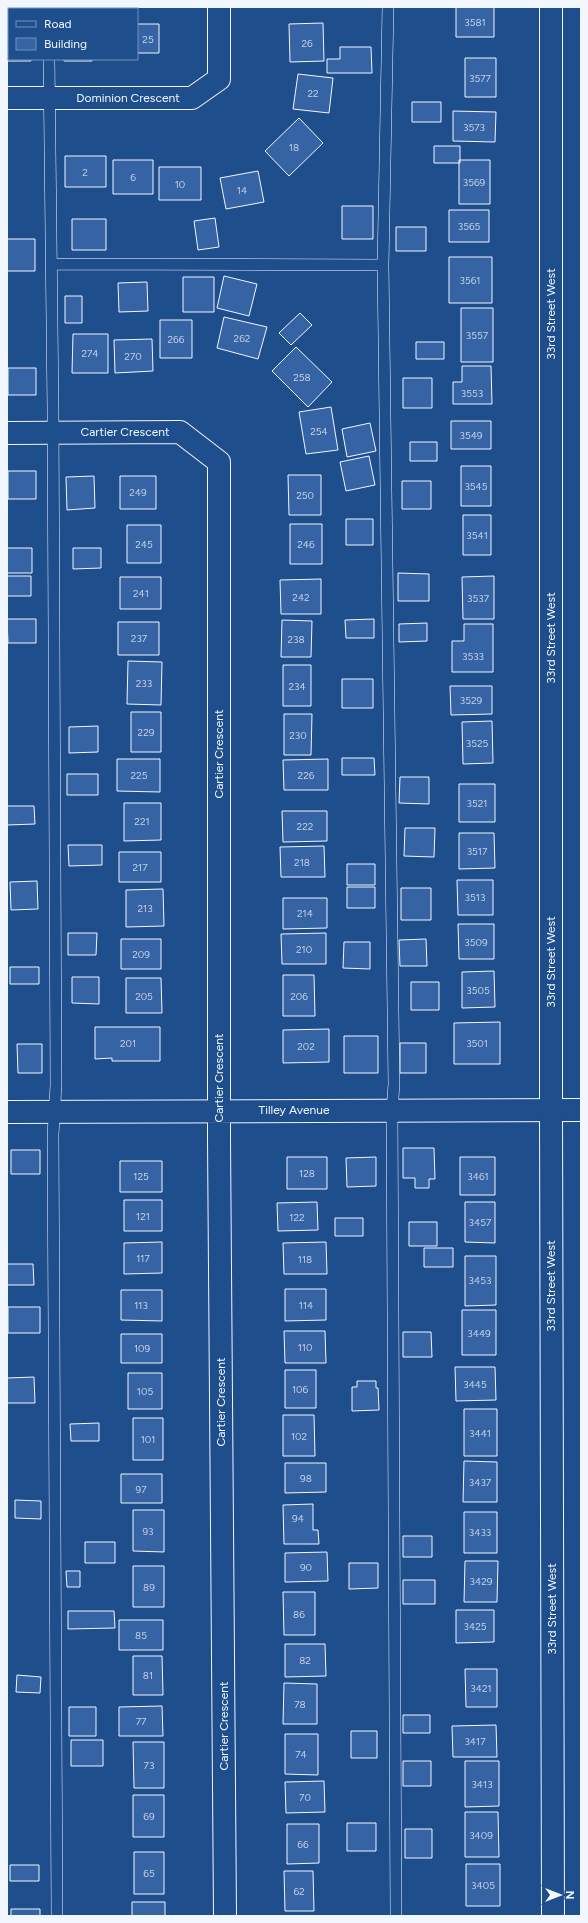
<svg xmlns="http://www.w3.org/2000/svg" width="588" height="1923" viewBox="0 0 588 1923" font-family="Figtree,sans-serif">
  <rect width="100%" height="100%" fill="#1f4e8c"/>
  <path fill="#3563a3" stroke="#f2f6ff" d="M7,7H33V9L7,8Z
    M456,7H494V37H456Z
    M323,23L324,61L290,62L289,24Z
    M137,24H159V53H137Z
    M7,29H9V59H31V61H7Z
    M340,47H371L372,73H327V59H340Z
    M465,58H496V97H465Z
    M64,59H92V61H64Z
    M298,74L333,78L329,113L293,109Z
    M412,102H441V122H412Z
    M453,111L496,112L495,142L453,141Z
    M299,118L323,143L289,176L265,151Z
    M434,146H460V163H434Z
    M65,156H106V187H65Z
    M113,160H153V194H113Z
    M459,160H490V204H459Z
    M159,167H201V200H159Z
    M258,171L264,202L226,209L220,178Z
    M342,206H373V239H342Z
    M449,210H489V242H449Z
    M215,218L219,247L198,250L194,221Z
    M72,219H106V250H72Z
    M396,227H426V251H396Z
    M7,239H35V271H7Z
    M449,257H492V303H449Z
    M224,276L257,284L249,316L217,308Z
    M183,277H214V312H183Z
    M147,282L148,311L119,312L118,283Z
    M65,296H82V323H65Z
    M461,308H493V362H461Z
    M300,313L312,325L291,345L279,333Z
    M224,317L267,327L258,359L217,348Z
    M160,320H192V358H160Z
    M73,334H108V373H72Z
    M152,339L153,371L115,373L114,340Z
    M416,342H444V359H416Z
    M296,347L332,382L308,407L272,371Z
    M462,366H491L492,404H453V382H462Z
    M8,368H36V395H8Z
    M403,378H432V408H403Z
    M331,407L338,450L306,454L299,412Z
    M451,421H491V449H451Z
    M370,423L376,451L347,457L342,429Z
    M410,442H437V461H410Z
    M369,456L375,485L346,491L340,462Z
    M461,466H491V506H461Z
    M8,471H36V499H8Z
    M288,475H321V515H289Z
    M94,476L95,508L67,510L66,477Z
    M120,476H156V509H120Z
    M402,481H431V509H402Z
    M463,515H491V555H463Z
    M346,519H373V545H346Z
    M290,524H322V564H290Z
    M127,525H161V563H127Z
    M7,548H32V573H7Z
    M73,548H101V568L73,569Z
    M398,573L429,574V601H398Z
    M7,576H31V596H7Z
    M494,576V619H463L462,577Z
    M120,577H161V609H120Z
    M321,579V614H281L280,580Z
    M7,619H36V643H8Z
    M374,619V638H346L345,620Z
    M282,620L312,621L311,657H281Z
    M118,622H159V655H118Z
    M427,623V641L399,642V624Z
    M464,624H493V672H452V641H464Z
    M128,661L162,662L161,705L127,704Z
    M283,665H311V706H283Z
    M342,679H373V708H342Z
    M450,686H492V714L451,715Z
    M131,712H161V752H131Z
    M284,714H312L311,755H284Z
    M492,721L493,763L463,764L462,722Z
    M98,726V752L69,753V727Z
    M342,758H374L375,775H342Z
    M117,759H160V792L117,791Z
    M328,759V790H284L283,760Z
    M67,774H98V795H67Z
    M400,777H429V804L399,803Z
    M459,784H495V822H459Z
    M124,803H161V840L124,841Z
    M7,806H34L35,824L7,825Z
    M282,811H327V841L283,842Z
    M405,828H435L434,857L404,856Z
    M459,833H494L495,868L459,869Z
    M68,845H102V865L69,866Z
    M324,846L325,877H281L280,847Z
    M119,852H161V882H119Z
    M347,864H375V885H347Z
    M457,880H493V915H458Z
    M37,881L38,909L11,910L10,882Z
    M347,887H375V908H347Z
    M401,888H431V920H401Z
    M163,889L164,926L126,927V890Z
    M283,898H327V928L283,929Z
    M458,924H494V959H459Z
    M68,933H97L96,955H68Z
    M326,933V964H282L281,934Z
    M121,939H161V969H121Z
    M426,939L427,966H400L399,940Z
    M344,942H370V969L343,968Z
    M10,967H39V984H10Z
    M494,971L495,1007L462,1008V972Z
    M283,975H314L315,1016H283Z
    M72,977H99V1004L72,1003Z
    M126,978H161L162,1013H126Z
    M411,982H439V1010H411Z
    M500,1022V1064H454V1023Z
    M95,1027H160V1061H112V1058L95,1059Z
    M329,1029V1062L283,1063V1030Z
    M344,1036H378V1073H344Z
    M400,1043H426V1073H400Z
    M17,1044H42V1073H18Z
    M403,1148H434L435,1179H429V1188H415V1178H403Z
    M11,1150H40V1174H11Z
    M287,1157H327V1189H287Z
    M376,1157V1186L347,1187L346,1158Z
    M460,1157H495V1195H460Z
    M120,1161H162V1192H120Z
    M124,1200H162V1231H124Z
    M317,1202L318,1230L278,1231L277,1203Z
    M465,1202H495V1243L465,1242Z
    M335,1218H363V1236H335Z
    M409,1222H437V1246H409Z
    M162,1242V1273L124,1274V1243Z
    M326,1242L327,1274H284L283,1243Z
    M424,1248H453V1267H424Z
    M465,1256H496V1305L465,1306Z
    M7,1264H33L34,1285H7Z
    M285,1289H326V1320L285,1321Z
    M121,1290H162V1321L121,1320Z
    M8,1307H40V1333H8Z
    M462,1310H496V1355H462Z
    M284,1331H325L326,1363H285Z
    M403,1332H431L432,1357H403Z
    M121,1334H162V1363H121Z
    M455,1367H495L496,1400L456,1401Z
    M285,1370H316V1408H285Z
    M128,1373H162V1409H128Z
    M34,1377L35,1403H7V1378Z
    M357,1381H376V1388H378L379,1410L352,1411V1387H357Z
    M464,1409H497V1456H464Z
    M283,1415H314L315,1456H283Z
    M133,1418H163V1460H133Z
    M99,1423V1441H71L70,1424Z
    M464,1461L497,1462V1502H463Z
    M285,1463H326V1492L285,1493Z
    M121,1474H162V1503H121Z
    M15,1500L41,1501V1519L15,1518Z
    M313,1504V1530H318L319,1544H284L283,1505Z
    M133,1510H164V1552L133,1551Z
    M464,1512H497V1553H464Z
    M403,1536H432V1557H403Z
    M85,1542H115V1563H85Z
    M327,1552L328,1581L285,1582V1553Z
    M465,1561H498L497,1602H464Z
    M349,1563H378V1588L349,1589Z
    M133,1566H164V1607H133Z
    M66,1571H80V1587H67Z
    M403,1580H435V1604H403Z
    M283,1592H315V1635H284Z
    M456,1610H494V1642L456,1643Z
    M68,1611H114L115,1628L68,1629Z
    M119,1620H163V1650H119Z
    M285,1644H325L326,1676L285,1677Z
    M133,1656H162L163,1695H133Z
    M465,1669H497V1707H466Z
    M17,1675L41,1677L40,1693L16,1692Z
    M284,1683L317,1684V1724H283Z
    M162,1706L163,1736H119V1707Z
    M69,1707H96V1736H69Z
    M403,1715H430V1733H403Z
    M496,1725L497,1757H453L452,1726Z
    M351,1731H377V1758H351Z
    M285,1734H318V1775L285,1774Z
    M71,1740H103V1766H71Z
    M133,1742H164V1788H134Z
    M403,1761H431V1786H403Z
    M465,1761H499V1806L465,1807Z
    M324,1781L325,1812L286,1813L285,1782Z
    M133,1795H164V1837H133Z
    M465,1812H498L499,1857H465Z
    M347,1823H376V1851H347Z
    M287,1824H319V1863L287,1864Z
    M405,1829H432V1858H405Z
    M134,1852H164V1894H134Z
    M466,1864H500V1906H466Z
    M10,1865H39V1881H10Z
    M284,1871H313L314,1911H285Z
    M132,1902H165V1916H132Z
    M11,1909H40V1916H11Z"/>
  <g fill="none" stroke-linecap="round" stroke-linejoin="round">
    <defs>
      <path id="service" d="M49,7V9
        M388,7L383,265L394,1084L392,1111L396,1916
        M49,59L53,410L56,1085L53,1135L57,1916
        M51,264L383,265"/>
      <path id="minor" d="M7,98H192L219,79V7
        M7,433L180,432L219,462V1140L225,1916
        M7,1112L581,1110"/>
      <path id="secondary" d="M551,7V1110L553,1916"/>
    </defs>
    <use href="#service" stroke="#f2f6ff" stroke-width="12"/>
    <use href="#minor" stroke="#f2f6ff" stroke-width="24"/>
    <use href="#secondary" stroke="#f2f6ff" stroke-width="24"/>
    <use href="#service" stroke="#1f4e8c" stroke-width="11"/>
    <use href="#minor" stroke="#1f4e8c" stroke-width="22"/>
    <use href="#secondary" stroke="#1f4e8c" stroke-width="22"/>
  </g>
  <g text-anchor="middle" dominant-baseline="central" stroke-width="3" stroke-linejoin="round" paint-order="stroke">
    <g font-size="10" fill="#c3d1e8">
      <text x="475" y="22">3581</text>
      <text x="148" y="39">25</text>
      <text x="307" y="43">26</text>
      <text x="480" y="78">3577</text>
      <text x="313" y="93">22</text>
      <text x="474" y="127">3573</text>
      <text x="294" y="147">18</text>
      <text x="85" y="172">2</text>
      <text x="133" y="177">6</text>
      <text x="474" y="182">3569</text>
      <text x="180" y="184">10</text>
      <text x="242" y="190">14</text>
      <text x="469" y="226">3565</text>
      <text x="470" y="280">3561</text>
      <text x="477" y="335">3557</text>
      <text x="242" y="338">262</text>
      <text x="176" y="339">266</text>
      <text x="90" y="353">274</text>
      <text x="133" y="356">270</text>
      <text x="302" y="377">258</text>
      <text x="472" y="393">3553</text>
      <text x="319" y="431">254</text>
      <text x="471" y="435">3549</text>
      <text x="476" y="486">3545</text>
      <text x="138" y="492">249</text>
      <text x="305" y="495">250</text>
      <text x="477" y="535">3541</text>
      <text x="144" y="544">245</text>
      <text x="306" y="544">246</text>
      <text x="141" y="593">241</text>
      <text x="301" y="597">242</text>
      <text x="478" y="598">3537</text>
      <text x="139" y="638">237</text>
      <text x="296" y="639">238</text>
      <text x="473" y="656">3533</text>
      <text x="144" y="683">233</text>
      <text x="297" y="686">234</text>
      <text x="471" y="700">3529</text>
      <text x="146" y="732">229</text>
      <text x="298" y="735">230</text>
      <text x="477" y="743">3525</text>
      <text x="139" y="775">225</text>
      <text x="306" y="775">226</text>
      <text x="477" y="803">3521</text>
      <text x="142" y="821">221</text>
      <text x="305" y="826">222</text>
      <text x="477" y="851">3517</text>
      <text x="302" y="862">218</text>
      <text x="140" y="867">217</text>
      <text x="475" y="897">3513</text>
      <text x="145" y="908">213</text>
      <text x="305" y="913">214</text>
      <text x="476" y="942">3509</text>
      <text x="304" y="949">210</text>
      <text x="141" y="954">209</text>
      <text x="478" y="990">3505</text>
      <text x="144" y="996">205</text>
      <text x="299" y="996">206</text>
      <text x="128" y="1043">201</text>
      <text x="477" y="1043">3501</text>
      <text x="306" y="1046">202</text>
      <text x="307" y="1173">128</text>
      <text x="141" y="1176">125</text>
      <text x="478" y="1176">3461</text>
      <text x="143" y="1216">121</text>
      <text x="297" y="1217">122</text>
      <text x="480" y="1222">3457</text>
      <text x="143" y="1258">117</text>
      <text x="305" y="1259">118</text>
      <text x="480" y="1280">3453</text>
      <text x="141" y="1305">113</text>
      <text x="306" y="1305">114</text>
      <text x="479" y="1333">3449</text>
      <text x="305" y="1347">110</text>
      <text x="142" y="1348">109</text>
      <text x="475" y="1384">3445</text>
      <text x="300" y="1389">106</text>
      <text x="145" y="1391">105</text>
      <text x="480" y="1433">3441</text>
      <text x="299" y="1436">102</text>
      <text x="148" y="1439">101</text>
      <text x="306" y="1478">98</text>
      <text x="480" y="1482">3437</text>
      <text x="141" y="1489">97</text>
      <text x="298" y="1518">94</text>
      <text x="148" y="1531">93</text>
      <text x="480" y="1532">3433</text>
      <text x="306" y="1567">90</text>
      <text x="481" y="1581">3429</text>
      <text x="149" y="1587">89</text>
      <text x="299" y="1614">86</text>
      <text x="475" y="1626">3425</text>
      <text x="141" y="1635">85</text>
      <text x="305" y="1660">82</text>
      <text x="148" y="1675">81</text>
      <text x="481" y="1688">3421</text>
      <text x="300" y="1704">78</text>
      <text x="141" y="1721">77</text>
      <text x="475" y="1741">3417</text>
      <text x="301" y="1754">74</text>
      <text x="149" y="1765">73</text>
      <text x="482" y="1784">3413</text>
      <text x="305" y="1797">70</text>
      <text x="149" y="1816">69</text>
      <text x="481" y="1835">3409</text>
      <text x="303" y="1844">66</text>
      <text x="149" y="1873">65</text>
      <text x="483" y="1885">3405</text>
      <text x="299" y="1891">62</text>
    </g>
    <g font-size="12" fill="#f2f6ff" stroke="#1f4e8c">
      <text x="128" y="98">Dominion Crescent</text>
      <text transform="translate(551 314) rotate(-90)">33rd Street West</text>
      <text x="125" y="432">Cartier Crescent</text>
      <text transform="translate(551 638) rotate(-90)">33rd Street West</text>
      <text transform="translate(219 754) rotate(-90)">Cartier Crescent</text>
      <text transform="translate(551 962) rotate(-90)">33rd Street West</text>
      <text transform="translate(219 1078) rotate(-90)">Cartier Crescent</text>
      <text x="294" y="1110">Tilley Avenue</text>
      <text transform="translate(551 1286) rotate(-90)">33rd Street West</text>
      <text transform="translate(221 1402) rotate(-90)">Cartier Crescent</text>
      <text transform="translate(552 1609) rotate(-90)">33rd Street West</text>
      <text transform="translate(224 1726) rotate(-90)">Cartier Crescent</text>
    </g>
  </g>
  <rect width="588" height="1923" fill="none" stroke="#f2f6ff" stroke-width="16"/>
  <rect x="8" y="8" width="130" height="52" fill="#1f4e8c" stroke="#7391ba"/>
  <rect x="16" y="21" width="20" height="6" fill="#1f4e8c" stroke="#7391ba"/>
  <text x="44" y="28" font-size="12" fill="#f2f6ff">Road</text>
  <rect x="16" y="38" width="20" height="12" fill="#3563a3" stroke="#7391ba"/>
  <text x="44" y="48" font-size="12" fill="#f2f6ff">Building</text>
  <g transform="translate(560 1895) rotate(90)" stroke="#1f4e8c" stroke-width="3" paint-order="stroke">
  <path d="M0-3L7 15L0 10L-7 15Z" fill="#f2f6ff"/>
  <text y="-6" font-size="11" font-weight="bold" text-anchor="middle" fill="#f2f6ff">N</text>
  </g>
</svg>
